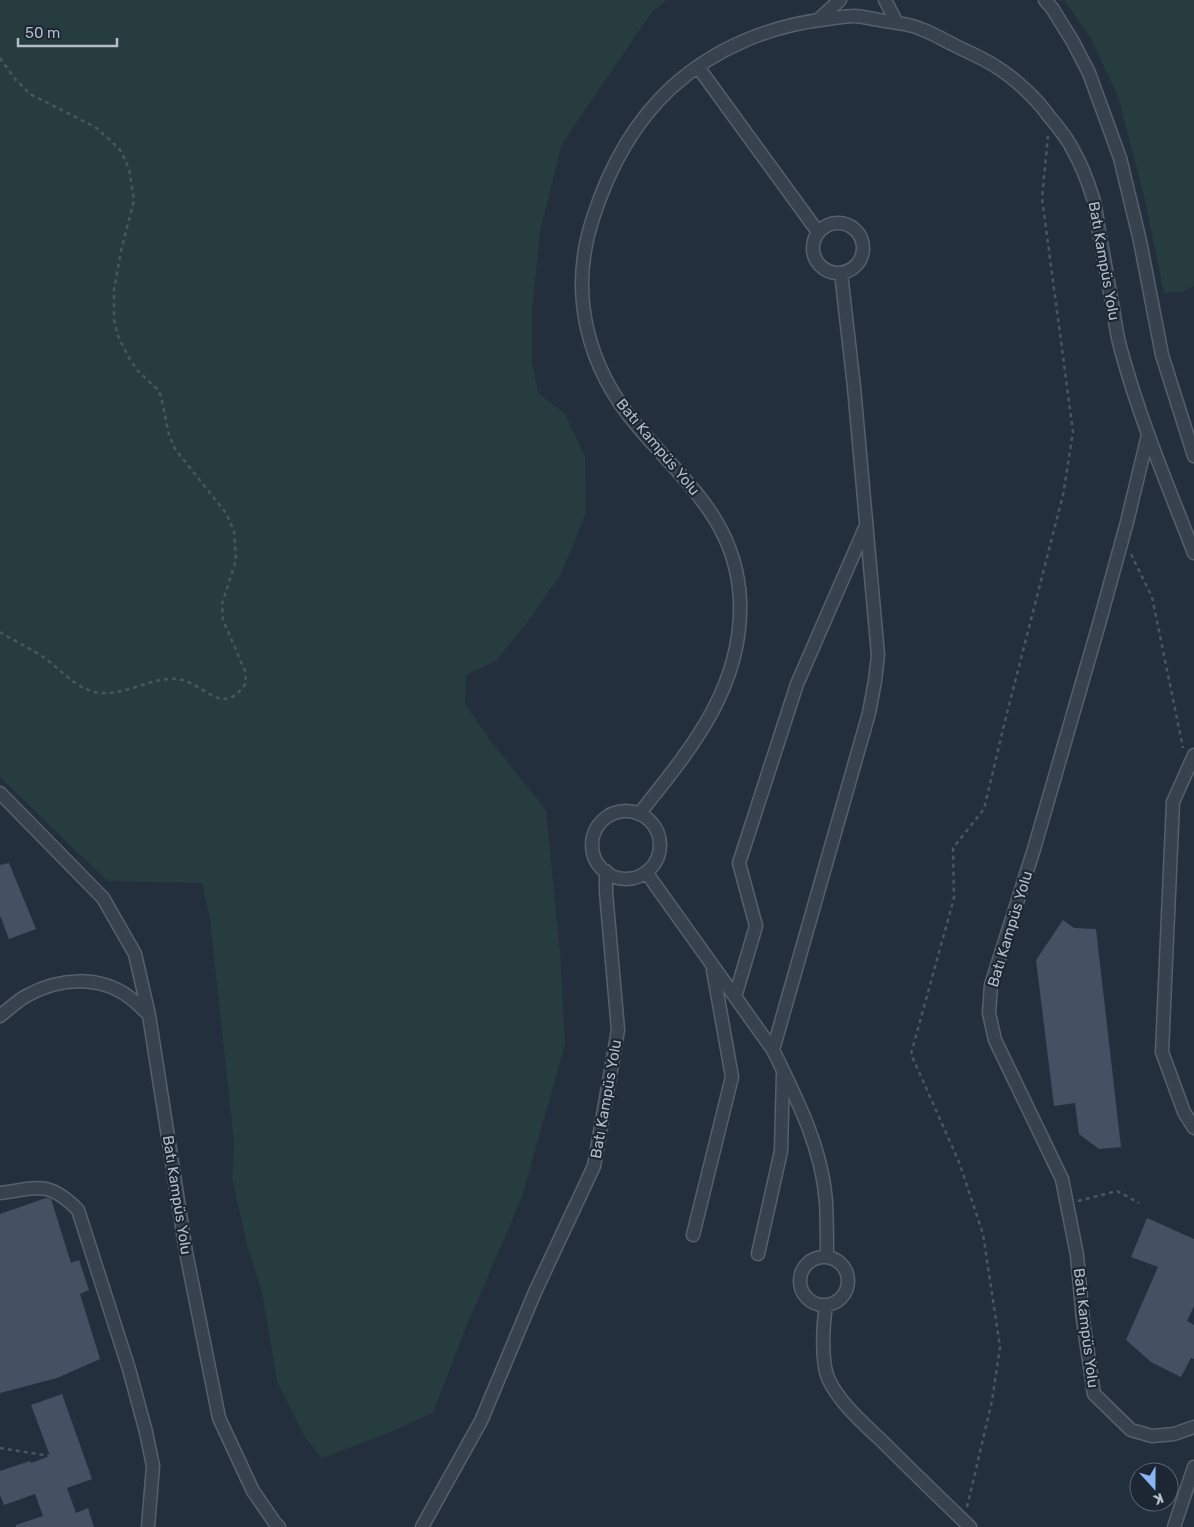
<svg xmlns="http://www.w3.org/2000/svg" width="1194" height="1527" viewBox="0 0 1194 1527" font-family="Rubik,sans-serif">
  <rect width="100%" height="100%" fill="#242f3e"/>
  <path fill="#263c3f" d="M0,0H667L651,13L562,144L540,231L532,312V362L538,393L565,414L585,457L586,513L561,574L526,624L496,661L466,675L465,704L494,745L546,810L560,952L565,1044L522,1197L462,1337L433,1413L388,1433L322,1458L306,1439L277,1381L262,1292L248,1249L232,1178L234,1142L210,920L202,883L107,881L0,777Z
    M1064,0H1194V286L1181,292L1164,293L1144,196L1118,96L1091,39Z"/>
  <path fill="#455162" d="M9,863L36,929L9,939L0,915V865Z
    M1063,920L1074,928L1096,929L1121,1147L1099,1149L1079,1134L1075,1103L1054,1106L1036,960Z
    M46,1198L51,1199L71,1263L79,1260L89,1290L80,1294L100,1359L57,1378L0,1393V1214Z
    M1147,1218L1194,1239V1306L1187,1321L1194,1325V1359L1191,1358L1181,1377L1151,1362L1126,1340L1158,1267L1131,1257Z
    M62,1394L92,1479L67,1488L76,1513L88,1508L94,1527H16V1525L43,1516L35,1494L4,1505L0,1495V1471L30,1461L31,1463L50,1456L31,1405Z"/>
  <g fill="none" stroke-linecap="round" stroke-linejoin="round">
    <defs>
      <path id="minor" d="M885,0L897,23
        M1045,0L1052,8L1073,42L1089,73L1120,158L1140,241L1162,355L1194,456
        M818,20L840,0
        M698,67L818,232
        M813 248a25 25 0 1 1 50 0a25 25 0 1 1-50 0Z
        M1148,435L1127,522L1099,624L1034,849L991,985L989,1013L995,1040L1062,1179L1077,1255L1083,1320L1094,1394L1131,1430L1152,1436L1174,1434L1194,1427
        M1194,755L1173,802L1162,1052L1184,1112L1194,1128
        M0,793L103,898L135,954L149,1015
        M592 845a34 34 0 1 1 68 0a34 34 0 1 1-68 0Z
        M639,814C690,750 743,688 740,601C737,522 685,482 638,427C587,367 568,293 593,218C609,168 634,122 672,87C715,48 771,25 828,19C836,18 845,16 854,16C862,16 871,19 879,20C893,23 909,23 921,29C932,33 942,39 952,44C967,52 984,58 998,68C1014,78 1037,99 1048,115C1057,126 1067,137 1073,150C1081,164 1088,182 1093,198C1096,208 1097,220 1099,232C1104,257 1108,283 1113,308C1115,322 1117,337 1121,350C1140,420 1168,486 1194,553
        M646,872L773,1050L869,713L875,681L878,655L854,387L841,273
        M735,997L756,926L739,863L797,684L865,528
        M0,1016C9,1009 18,1000 28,995C59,978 99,975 129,997C136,1002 143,1009 149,1015L186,1252L219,1418L253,1491L275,1523L279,1527
        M773,1050C797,1099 822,1148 826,1202C827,1220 827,1239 827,1257
        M0,1193C39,1188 48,1180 78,1210L129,1369L146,1432L153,1466L148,1527
        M693,1235L732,1077L713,970
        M758,1254L781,1151L783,1073
        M800 1281a24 24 0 1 1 48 0a24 24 0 1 1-48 0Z
        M826,1306C823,1324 821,1361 828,1378C840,1405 867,1426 888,1447C915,1474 942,1500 970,1527
        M422,1527L481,1421L535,1292L594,1166L618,1030L606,892V871
        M1174,1527L1194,1467"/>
    </defs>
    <use href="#minor" stroke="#565f6c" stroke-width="15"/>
    <path stroke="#44595c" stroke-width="2.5" stroke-dasharray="4 4" stroke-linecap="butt" d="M0,58L15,79L30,94L95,127L109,139L121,151L129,169L134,200L121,251L114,290V320L118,336L129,358L138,371L157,389L161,396L169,435L175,449L226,513L234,531L236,560L222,604L223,620L245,671L246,683C222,719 206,683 177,679C148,676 117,703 86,689C70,682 58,667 43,657C30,648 14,641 0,632
      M1131,554L1152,597L1183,748
      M1078,1201L1117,1191L1139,1203
      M0,1448L50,1456
      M967,1507L992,1401L1000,1347L983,1234L959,1162L911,1054L954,898L953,848L984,809L1005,721L1063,495L1073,432L1042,198L1048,136"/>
    <use href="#minor" stroke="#38414e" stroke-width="12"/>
  </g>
  <g text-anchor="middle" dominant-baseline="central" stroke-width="4.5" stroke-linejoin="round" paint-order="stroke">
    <g font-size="15" fill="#b4bcc9" stroke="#1d2633">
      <text transform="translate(1104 261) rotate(80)">Batı Kampüs Yolu</text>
      <text transform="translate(658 447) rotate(50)">Batı Kampüs Yolu</text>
      <text transform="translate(1010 929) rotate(-73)">Batı Kampüs Yolu</text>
      <text transform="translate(606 1099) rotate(-80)">Batı Kampüs Yolu</text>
      <text transform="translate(177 1195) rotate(81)">Batı Kampüs Yolu</text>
      <text transform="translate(1086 1328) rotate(83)">Batı Kampüs Yolu</text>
    </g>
  </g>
  <g transform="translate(1154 1487) rotate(159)"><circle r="24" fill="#1d2633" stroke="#59626f"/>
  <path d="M0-4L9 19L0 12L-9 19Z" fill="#8ab4f8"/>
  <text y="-8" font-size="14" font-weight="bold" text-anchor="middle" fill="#b4bcc9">K</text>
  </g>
  <path d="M18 38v8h99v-8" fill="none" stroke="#b4bcc9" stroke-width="2.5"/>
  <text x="25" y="38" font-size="15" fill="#b4bcc9" stroke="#1d2633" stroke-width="4" paint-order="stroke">50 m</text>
</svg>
